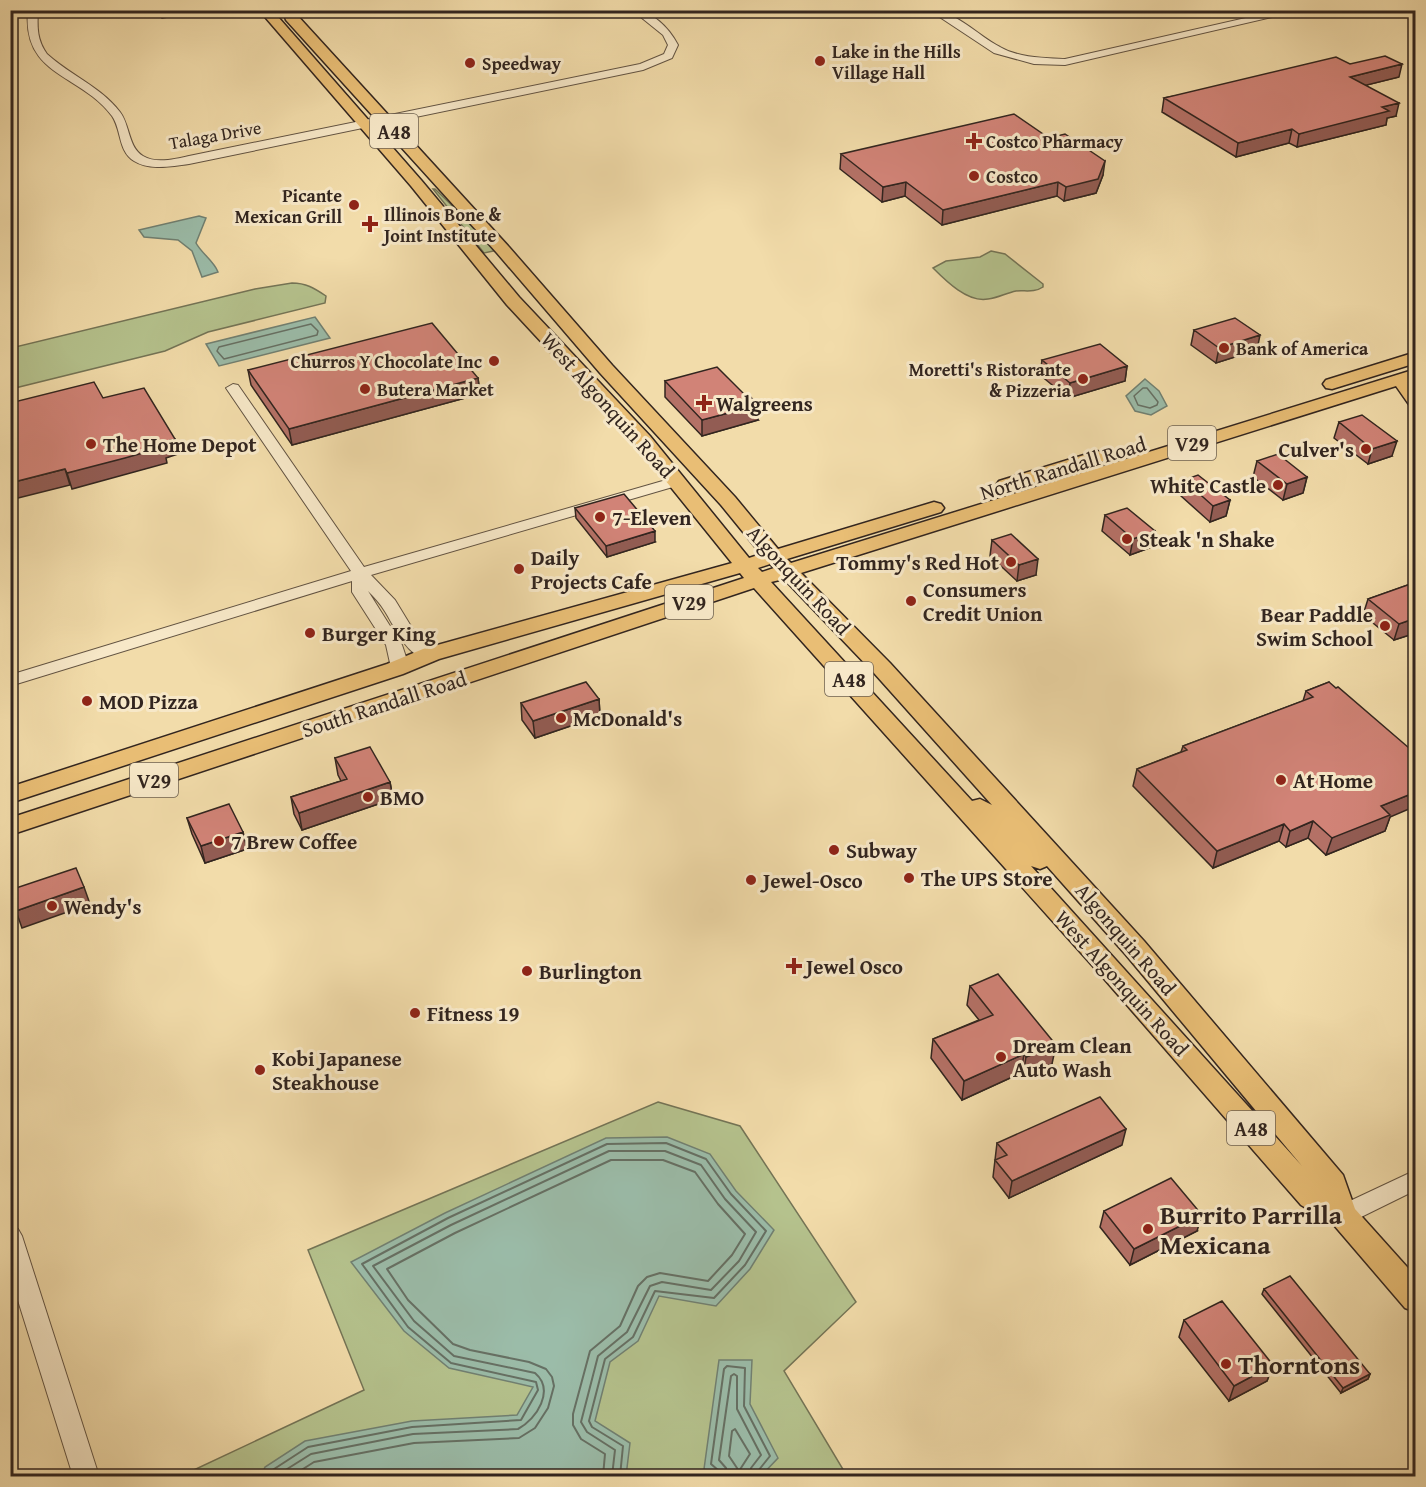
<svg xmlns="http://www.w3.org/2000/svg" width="1426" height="1487" viewBox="0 0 1426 1487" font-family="'Gentium Book Plus',serif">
  <rect width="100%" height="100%" fill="#f2dcaa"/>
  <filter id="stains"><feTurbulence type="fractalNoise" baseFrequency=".00333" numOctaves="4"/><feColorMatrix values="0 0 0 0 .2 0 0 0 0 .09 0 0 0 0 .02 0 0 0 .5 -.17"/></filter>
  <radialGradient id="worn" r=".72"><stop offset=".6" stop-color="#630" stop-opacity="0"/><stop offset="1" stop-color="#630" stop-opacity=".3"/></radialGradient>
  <path fill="#b5c28d" stroke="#747456" stroke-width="1.5" d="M433,189H435L498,250L484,253Z
    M991,251L1005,254L1043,284V287C1034,293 1025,290 1016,291C1006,293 998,298 988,299C968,303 946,281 933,268L946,261L980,257Z
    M292,283C306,283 314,288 326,296L325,303L208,332L165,351L11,389V348L255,289Z
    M658,1102L740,1126L856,1302L784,1371L847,1476H181L364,1390L308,1250Z"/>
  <path fill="#9bbca9" stroke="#718072" stroke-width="1.5" d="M199,216L206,218L196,243C202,254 214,261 218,272L202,277L192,251L178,240L144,237L139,230Z
    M315,317L330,338L219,366L206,344Z
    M1145,379L1159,391L1167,406L1151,415L1135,411L1126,396Z
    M667,1137L710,1154L736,1191L774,1230L750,1269L716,1306L659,1296L638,1341L610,1362L595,1421L630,1443L626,1476H261L265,1467L305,1441L412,1421L517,1415L533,1387L449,1368L404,1331L351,1262L445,1213L606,1138Z
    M719,1360H752L750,1404L778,1458L761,1476H719L704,1469Z"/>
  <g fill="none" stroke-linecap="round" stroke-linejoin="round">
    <path stroke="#667064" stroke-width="1.5" d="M311,324L318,331L317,335L224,359L217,351L219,347Z
      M1143,388H1147L1158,402L1157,405L1150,408L1138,405L1134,396Z"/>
    <path stroke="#667064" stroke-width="2" d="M735,1429L750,1454L739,1471L729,1456L732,1431Z
      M268,1476L271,1471L308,1447L412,1427L521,1420L538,1390L536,1382L451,1363L408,1327L362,1264L448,1218L607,1144L666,1143L706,1159L731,1194L766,1231L745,1265L714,1298L655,1291L633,1337L605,1359L589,1421L592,1427L623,1446L620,1476
      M276,1476L311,1454L413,1434L518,1429C537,1419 555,1390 535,1373L454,1356L414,1321L373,1266L451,1225L609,1151H665L701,1165L725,1199L756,1232L739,1261L711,1290L662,1282L650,1286L627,1332L598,1356L581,1422L587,1432L615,1450L612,1476
      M292,1476L314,1462L414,1443L519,1438L535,1428L548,1408L554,1386L552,1377L546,1369L529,1362L470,1350L453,1344L408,1300L387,1269L455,1233L611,1160H663L695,1172L718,1204L745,1234L732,1255L708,1281L660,1273L647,1277L638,1286L620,1326L590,1351L573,1414V1425L581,1439L605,1454L603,1476
      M720,1476L718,1470L711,1464L724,1369L727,1366L745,1368L744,1406L770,1456L758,1471L757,1476
      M727,1476L726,1468L719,1460L731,1376L734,1374L737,1376V1409L761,1455L751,1468L750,1476"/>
    <defs>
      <path id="minor" d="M28,10H38C37,28 37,40 47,54C70,75 101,87 120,112C130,125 128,147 143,156C156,164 175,159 189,156L640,64L664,54L668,45L663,35L632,10C652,10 669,28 678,45L672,58L643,70L189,164C172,166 150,171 134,161C118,151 122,131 112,116C80,73 22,77 28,10Z
        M160,10H170L171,16L162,18Z
        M929,10C955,10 977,35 1000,47C1019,58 1044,58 1065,59L1281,10H1302L1065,65L1034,64L994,53Z
        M233,384L238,385L364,567L673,478H683L686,481L683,484L371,575L395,600L420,641L437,650L440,654L437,658C409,665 396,628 384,610C380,603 374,597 368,591L402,645L408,663L401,673H389L386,669L390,663L386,645L352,592V581L10,686V675L351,571L226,388Z
        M1416,1170V1190L1351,1222L1343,1225L1335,1222L1332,1215L1335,1208Z
        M10,1226L18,1229L22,1236L99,1476H73L10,1275Z"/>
      <path id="major" d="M259,10H272L421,180L519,297L650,436L749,558L761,554L721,505L600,373L497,253L286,20L285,17L286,14H296L509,247L612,365L735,497L778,549L934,502L941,504L944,508L941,512L787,559L791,563L1416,369V380L1412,384L1416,389V407L1410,406L1396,386L801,573L890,663L1144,941L1343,1175L1355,1209L1416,1277V1312L1405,1308L1333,1224L1301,1205L1099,973L754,588L10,835V818L744,578L740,573L439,659L403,674L10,803V787L387,664L423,649L732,563L636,444L507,305L411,186ZM770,564L774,568L762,572L758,568ZM784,579L874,673L992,805L980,799L972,801L771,582ZM1031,866L1040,869L1047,866L1126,955L1302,1166Z
        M1416,352V363L1332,389L1326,388L1323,384L1326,380Z
        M1097,451L1104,453L1106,457L1104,461L1006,491L999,489L996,485L999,481Z"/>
    </defs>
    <use href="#minor" stroke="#625342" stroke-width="2"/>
    <use href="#major" stroke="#32251f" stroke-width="3"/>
    <use href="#minor" fill="#f7e8c8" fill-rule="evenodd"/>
    <use href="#major" fill="#e9be75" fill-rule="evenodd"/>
  </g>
  <path fill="#b47166" stroke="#32251f" stroke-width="1.5" d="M1350,64L1399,77L1366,85L1396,116L1387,118L1386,125L1297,147L1289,143L1236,157L1162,112L1164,98Z
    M841,154L1103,175L1096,193L1064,201L1057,196L942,225L905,196L882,202L840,169Z
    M1194,330L1257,350L1216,363L1191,345Z
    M1042,360L1127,366L1125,381L1068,398L1040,375Z
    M248,370L478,378L480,394L292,445L251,385Z
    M665,381L758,420L702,436L665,397Z
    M1339,422L1392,456L1368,464L1334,438Z
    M1257,461L1307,477L1303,493L1283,500L1253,477Z
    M1184,480L1230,500L1226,516L1210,522L1181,496Z
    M575,508L655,542L607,557L576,518Z
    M1105,515L1155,531L1152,547L1130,555L1102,531Z
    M992,540L1036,575L1017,581L990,556Z
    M1416,582V633L1394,640L1363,615L1368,599Z
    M1329,682L1390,817L1385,831L1326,855L1308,838L1286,847L1279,841L1213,868L1133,786L1137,769L1181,752L1183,746L1303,701L1306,691Z
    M599,699L600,716L535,738L522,720L521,703Z
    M335,758L390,782L393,799L302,830L294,814L291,797L341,781L338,775Z
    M187,818L243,832L247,849L205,863L192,834Z
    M970,986L1052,1064L1023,1076L1021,1073L962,1100L931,1058L933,1039L979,1020L967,1005Z
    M997,1143L1122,1145L1009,1198L993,1177Z
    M1104,1211L1197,1231L1130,1265L1100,1227Z
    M1264,1289L1370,1374L1368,1379L1341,1393L1262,1294Z
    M1184,1320L1273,1365L1267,1381L1229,1401L1179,1337Z"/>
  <path fill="#925c53" stroke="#32251f" stroke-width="1.5" d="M1402,64L1399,77L1347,90L1350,77Z
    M1399,103L1396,116L1387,118L1386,125L1297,147L1299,134L1382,107Z
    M1292,129L1289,143L1236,157L1238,143Z
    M1105,161L1103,175L1096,193L1064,201L1066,187Z
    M906,182L905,196L882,202L883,187Z
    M1058,182L1057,196L942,225L943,210Z
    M1260,335L1257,350L1216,363L1219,348Z
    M1127,366L1125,381L1068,398L1070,383Z
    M478,378L480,394L292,445L289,429Z
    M758,405V420L702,436V420Z
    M175,439L178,454L166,458L167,463L72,489L67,473Z
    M1397,441L1392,456L1368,464L1372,449Z
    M65,469L70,485L10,500V483Z
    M1307,477L1303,493L1283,500L1287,484Z
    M1230,500L1226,516L1210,522L1213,506Z
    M655,531V542L607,557L606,546Z
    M1155,531L1152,547L1130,555L1133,539Z
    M1038,559L1036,575L1017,581L1019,565Z
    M1416,618V633L1394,640L1399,624Z
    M599,699L600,716L535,738L533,721Z
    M390,782L393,799L302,830L299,813Z
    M1416,792V806L1390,817L1385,831L1326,855L1332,838L1381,806Z
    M1313,821L1308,838L1286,847L1290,831Z
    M1284,824L1279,841L1213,868L1217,851Z
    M243,832L247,849L205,863L201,846Z
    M84,887L90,904L22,928L16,911Z
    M1056,1045L1052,1064L1023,1076L1026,1057Z
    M1024,1054L1021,1073L962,1100L964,1081Z
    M1126,1129L1122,1145L1009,1198L1012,1181Z
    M1202,1215L1197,1231L1130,1265L1134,1249Z
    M1273,1365L1267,1381L1229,1401L1234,1386Z
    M1370,1374L1368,1379L1341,1393L1343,1388Z"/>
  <path fill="#d18377" stroke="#32251f" stroke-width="1.5" d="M1385,56L1402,64L1350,77L1399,103L1382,107L1389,111L1299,134L1292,129L1238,143L1164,98L1336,57L1350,64Z
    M1014,114L1049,138L1065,134L1105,161L1098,179L1066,187L1058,182L943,210L906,182L883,187L841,154Z
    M1235,318L1260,335L1219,348L1194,330Z
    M432,323L478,378L289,429L248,370Z
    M1100,344L1127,366L1070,383L1042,360Z
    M717,367L745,395L748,394L758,405L702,420L665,381Z
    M94,382L103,398L144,388L175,439L161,443L164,447L125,458L67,473L65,469L10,483V403Z
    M1362,415L1397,441L1372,449L1339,422Z
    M1278,454L1307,477L1287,484L1257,461Z
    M1198,475L1230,500L1213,506L1184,480Z
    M624,494L655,531L606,546L575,508Z
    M1127,508L1155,531L1133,539L1105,515Z
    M1011,534L1038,559L1019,565L992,540Z
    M1416,582V618L1399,624L1368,599Z
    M586,682L599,699L533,721L521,703Z
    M1329,682L1336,688L1338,687L1416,754V792L1381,806L1390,815L1332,838L1313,821L1290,831L1284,824L1217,851L1137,769L1187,750L1183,746L1313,697L1306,691Z
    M370,747L390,782L299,813L291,797L347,779L335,758Z
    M229,804L243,832L201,846L187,818Z
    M76,868L84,887L16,911L10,896V890Z
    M998,974L1056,1045L1026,1057L1024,1054L964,1081L933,1039L993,1015L970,986Z
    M1100,1097L1126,1129L1012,1181L995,1160L1007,1155L997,1143Z
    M1171,1178L1202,1215L1134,1249L1104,1211Z
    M1290,1276L1370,1374L1343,1388L1264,1289Z
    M1222,1301L1273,1365L1234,1386L1184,1320Z"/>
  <g fill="#8f2418" stroke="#f7e8c8" stroke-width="2">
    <circle cx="820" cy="61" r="6"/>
    <circle cx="470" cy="63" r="6"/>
    <path d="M971 132h6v6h6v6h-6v6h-6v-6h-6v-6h6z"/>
    <circle cx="974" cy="176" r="6"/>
    <circle cx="354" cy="205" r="6"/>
    <path d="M367 215h6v6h6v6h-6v6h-6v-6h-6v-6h6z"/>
    <circle cx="1224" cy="348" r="6"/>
    <circle cx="494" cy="361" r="6"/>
    <circle cx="1083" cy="379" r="6"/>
    <circle cx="365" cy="389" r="6"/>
    <path d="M701 394h6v6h6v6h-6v6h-6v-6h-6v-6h6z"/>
    <circle cx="91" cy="444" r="6"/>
    <circle cx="1366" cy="449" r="6"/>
    <circle cx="1278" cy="485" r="6"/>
    <circle cx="600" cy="517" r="6"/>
    <circle cx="1127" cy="539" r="6"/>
    <circle cx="1011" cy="562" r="6"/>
    <circle cx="519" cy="569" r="6"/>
    <circle cx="911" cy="601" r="6"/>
    <circle cx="1385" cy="626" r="6"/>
    <circle cx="310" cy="633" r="6"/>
    <circle cx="87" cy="701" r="6"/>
    <circle cx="561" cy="718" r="6"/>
    <circle cx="1281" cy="780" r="6"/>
    <circle cx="368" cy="797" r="6"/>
    <circle cx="219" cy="841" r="6"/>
    <circle cx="834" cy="850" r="6"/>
    <circle cx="909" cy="878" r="6"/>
    <circle cx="751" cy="880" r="6"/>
    <circle cx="52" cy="906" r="6"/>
    <path d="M791 957h6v6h6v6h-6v6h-6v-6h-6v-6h6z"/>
    <circle cx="527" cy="971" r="6"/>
    <circle cx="415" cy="1013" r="6"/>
    <circle cx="1001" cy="1057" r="6"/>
    <circle cx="260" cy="1070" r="6"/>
    <circle cx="1148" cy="1229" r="6"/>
    <circle cx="1226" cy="1364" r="6"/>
  </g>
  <g text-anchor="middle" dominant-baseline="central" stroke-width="6" stroke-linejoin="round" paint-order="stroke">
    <g font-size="18" font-weight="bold" fill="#32251f" stroke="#f7e8c8" text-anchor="start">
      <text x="832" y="51">Lake in the Hills<tspan x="832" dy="21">Village Hall</tspan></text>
      <text x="482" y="63">Speedway</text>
      <text x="986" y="141">Costco Pharmacy</text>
      <text x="986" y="176">Costco</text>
      <text x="342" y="195" text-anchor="end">Picante<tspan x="342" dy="21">Mexican Grill</tspan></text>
      <text x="384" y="214">Illinois Bone &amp;<tspan x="384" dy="21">Joint Institute</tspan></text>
      <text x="1236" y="348">Bank of America</text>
      <text x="482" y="361" text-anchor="end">Churros Y Chocolate Inc</text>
      <text x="1071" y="369" text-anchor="end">Moretti's Ristorante<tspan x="1071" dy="21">&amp; Pizzeria</tspan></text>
      <text x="377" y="389">Butera Market</text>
    </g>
    <g font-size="18" fill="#32251f" stroke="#f7e8c8">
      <text transform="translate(215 135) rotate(-10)">Talaga Drive</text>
    </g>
    <g fill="#f7e8c8" stroke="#6d6052" stroke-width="1.5">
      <rect x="370" y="114" width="48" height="34" rx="4.5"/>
      <rect x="1168" y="426" width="48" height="34" rx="4.5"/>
      <rect x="665" y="585" width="48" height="34" rx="4.5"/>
      <rect x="825" y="662" width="48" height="34" rx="4.5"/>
      <rect x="130" y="763" width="48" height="34" rx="4.5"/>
      <rect x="1227" y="1111" width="48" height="34" rx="4.5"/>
    </g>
    <g font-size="20" font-weight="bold" fill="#32251f">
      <text x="394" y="131">A48</text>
      <text x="1192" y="443">V29</text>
      <text x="689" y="602">V29</text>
      <text x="849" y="679">A48</text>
      <text x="154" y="780">V29</text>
      <text x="1251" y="1128">A48</text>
    </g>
    <g font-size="21" font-weight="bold" fill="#32251f" stroke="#f7e8c8" text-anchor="start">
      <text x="716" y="403">Walgreens</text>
      <text x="103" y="444">The Home Depot</text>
      <text x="1354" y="449" text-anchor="end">Culver's</text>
      <text x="1266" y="485" text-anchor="end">White Castle</text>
      <text x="612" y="517">7-Eleven</text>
      <text x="1139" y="539">Steak 'n Shake</text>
      <text x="531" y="557">Daily<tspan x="531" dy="24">Projects Cafe</tspan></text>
      <text x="999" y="562" text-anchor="end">Tommy's Red Hot</text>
      <text x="923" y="589">Consumers<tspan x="923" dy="24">Credit Union</tspan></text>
      <text x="1373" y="614" text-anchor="end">Bear Paddle<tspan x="1373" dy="24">Swim School</tspan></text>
      <text x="322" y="633">Burger King</text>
      <text x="99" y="701">MOD Pizza</text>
      <text x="573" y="718">McDonald's</text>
      <text x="1293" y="780">At Home</text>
      <text x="380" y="797">BMO</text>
      <text x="231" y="841">7 Brew Coffee</text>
      <text x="846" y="850">Subway</text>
      <text x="921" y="878">The UPS Store</text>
      <text x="763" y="880">Jewel-Osco</text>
      <text x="64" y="906">Wendy's</text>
      <text x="806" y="966">Jewel Osco</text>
      <text x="539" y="971">Burlington</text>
      <text x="427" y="1013">Fitness 19</text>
      <text x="1013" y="1045">Dream Clean<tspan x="1013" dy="24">Auto Wash</tspan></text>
      <text x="272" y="1058">Kobi Japanese<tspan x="272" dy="24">Steakhouse</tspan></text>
    </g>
    <g font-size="21" fill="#32251f" stroke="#f7e8c8">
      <text transform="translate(608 405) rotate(48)">West Algonquin Road</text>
      <text transform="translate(1063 468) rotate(-17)">North Randall Road</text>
      <text transform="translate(799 580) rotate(47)">Algonquin Road</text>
      <text transform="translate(384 704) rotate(-18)">South Randall Road</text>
      <text transform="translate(1126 939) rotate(49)">Algonquin Road</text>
      <text transform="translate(1122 983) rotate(48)">West Algonquin Road</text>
    </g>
    <g font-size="26" font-weight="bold" fill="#32251f" stroke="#f7e8c8" text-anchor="start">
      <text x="1160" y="1214">Burrito Parrilla<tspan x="1160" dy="30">Mexicana</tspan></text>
      <text x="1238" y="1364">Thorntons</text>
    </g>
  </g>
  <rect width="1426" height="1487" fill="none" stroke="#f2dcaa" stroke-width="36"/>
  <rect x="12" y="12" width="1402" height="1463" fill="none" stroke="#32251f" stroke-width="3"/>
  <rect x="18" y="18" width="1390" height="1451" fill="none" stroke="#32251f" stroke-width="1.5"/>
  <rect width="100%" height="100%" filter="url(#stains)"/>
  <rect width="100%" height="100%" fill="url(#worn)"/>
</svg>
